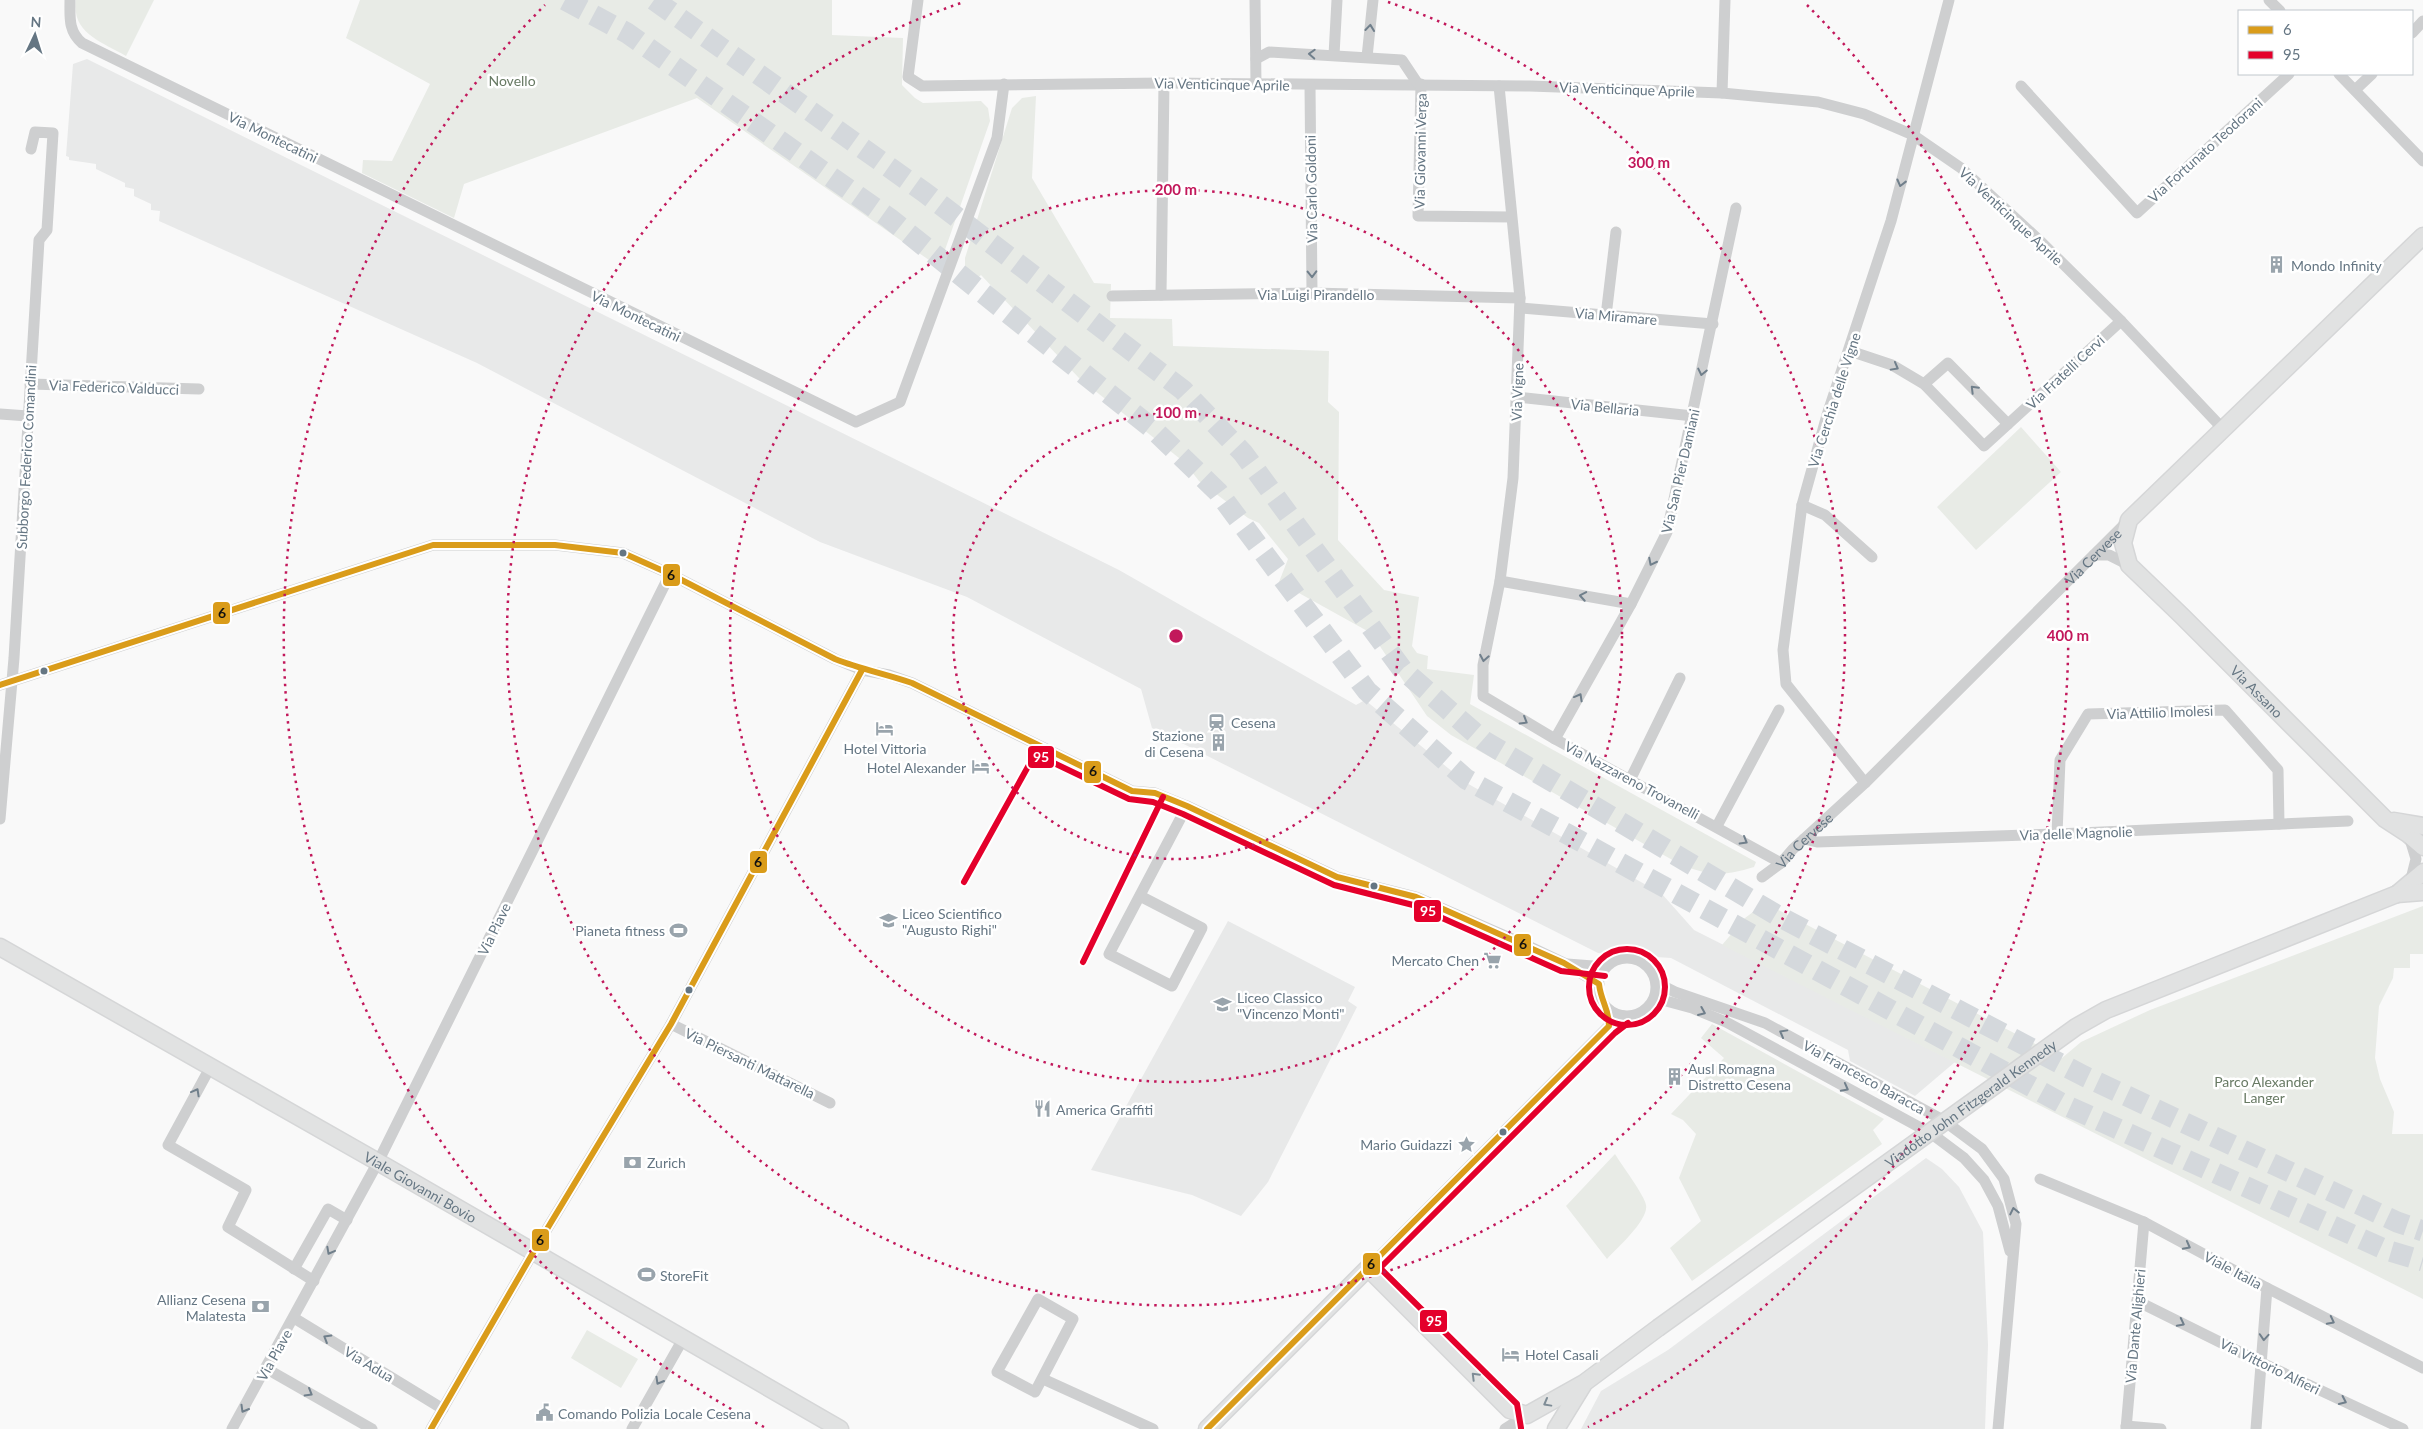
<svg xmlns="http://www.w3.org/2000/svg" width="2423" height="1429" viewBox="0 0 2423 1429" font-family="Lato,sans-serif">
  <rect width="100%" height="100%" fill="#f9f9f9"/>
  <path fill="#e8e9e9" d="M87,59L1119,570L1356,705L1365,700L1465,782L1662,894L1694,930L1955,1062L1915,1096L1850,1061L1848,1050L1671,958L1598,953L1152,728L1141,689L967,597L820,542L477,363L159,221L160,211L151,210V204L134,196V189L125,187V183L96,169V164L69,160V157L66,156L73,64Z
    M1228,921L1355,987L1348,1001L1357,1007L1268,1182L1241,1216L1192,1195L1091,1170Z
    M1926,1158L1942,1169L1959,1187L1983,1232L1988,1345L1985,1429H1581L1601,1391L1668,1350Z"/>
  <path fill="#e8ebe6" d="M76,0H154L126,56C102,42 71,33 76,0Z
    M360,0H832V35L903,38L902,85L915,98L923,103L981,101L988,108L990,121L939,267L697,98L464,184L454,218L362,173L363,160L392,161L430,84L346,38Z
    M1036,96L1032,178L1094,283L1111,284L1110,318L1172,319L1173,346L1329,351L1328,402L1339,412L1338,540L1384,590L1419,597L1412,646L1417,653L1428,656L1427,669L1474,675L1470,704L1756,862L1754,867C1721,877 1707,876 1676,862L1451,735L1427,716L1371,633L1279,582L1288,559L1259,523L1248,518L1199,481L1184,462L1079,378L981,275L974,281L965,269V258L1012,108L1022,98Z
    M2021,427L2061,472L1976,550L1937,507Z
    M1765,903L2062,1058L2081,1042L2150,1010L2423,906V954H2410V968H2394L2393,978L2379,1006L2375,1058L2380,1079L2394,1112L2392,1134H2423V1299L1722,945L1745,918Z
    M1712,1024L1884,1119L1873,1130L1882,1144L1692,1281L1670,1248L1701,1221L1679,1178L1696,1134L1683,1120L1671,1114L1724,1058L1701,1038Z
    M1615,1154C1621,1164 1645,1196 1646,1205C1649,1220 1617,1248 1607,1259L1566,1206Z
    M587,1330L638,1359L621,1388L571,1358Z"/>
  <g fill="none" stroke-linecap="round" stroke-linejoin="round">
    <path stroke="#d4d8dc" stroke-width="21" stroke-dasharray="21 11" stroke-linecap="butt" d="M565,0L627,33L889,218L1153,429L1218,492L1367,691L1466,779L2065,1105L2386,1250L2423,1261
      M654,0L924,192L1183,390L1243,453L1402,669L1484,741L1780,917L2084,1076L2397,1222L2423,1231"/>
    <defs>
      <g id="secondary">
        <path id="s2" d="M2423,236L2129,520L2123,543L2129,565L2182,616L2385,819L2408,834L2423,847"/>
        <path d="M2394,821L2423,826"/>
        <path d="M2397,894L2423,872"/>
        <path d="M2397,894L2423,892"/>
        <path id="s3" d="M0,947L378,1162L840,1429"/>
        <path d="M1207,1429L1368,1268L1510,1410L1527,1415L1584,1383L1658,1328"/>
        <path d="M1556,1429L1583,1385"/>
      </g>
    </defs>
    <use href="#secondary" stroke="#d5d6d7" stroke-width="19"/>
    <g stroke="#cecfd0" stroke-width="11">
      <path d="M70,0C70,17 68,31 82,43L856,422L900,402L997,138L1004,84"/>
      <path d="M918,0L908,77L922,86L1164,83L1530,86L1722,93L1818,102L1864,114L1913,135L1961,168L2040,241L2121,321L2224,430"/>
      <path d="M1255,0L1256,84"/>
      <path d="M2269,0L2280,11"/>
      <path d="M2412,33L2423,21"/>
      <path d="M1334,55L1337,0"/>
      <path d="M1367,57L1373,0"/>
      <path d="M1256,59L1269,52L1402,60L1418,84"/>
      <path d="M2339,74L2423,161"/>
      <path d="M1421,84L1418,216L1511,217"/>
      <path d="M1310,85L1312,293"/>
      <path d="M1499,86L1520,298L1513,478L1500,581L1483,665V696L1555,739L1781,863"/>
      <path d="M2021,86L2137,213L2289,74"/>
      <path d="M2355,90L2372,74"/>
      <path d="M1722,93L1725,0"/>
      <path d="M1161,295L1164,83"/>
      <path d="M1112,296L1312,293L1520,298"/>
      <path d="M1520,308L1713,324"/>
      <path d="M1606,316L1616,232"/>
      <path d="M1850,351L1892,365L1924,384L1984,446L2121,321"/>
      <path d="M30,384L199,389"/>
      <path d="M1924,384L1948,363L2008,424"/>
      <path d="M1517,397L1693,416"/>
      <path d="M0,414L28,416"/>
      <path d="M1802,505L1825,515L1872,557"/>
      <path d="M2094,555H2109L2129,565"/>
      <path d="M1500,581L1631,604"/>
      <path d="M0,685L433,545H555L623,553L670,574L835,659L862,670L889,675L912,683L1132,791L1155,793L1187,806L1337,877L1416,897L1526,945L1564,963L1599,984"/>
      <path d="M1555,739L1631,604L1667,532L1736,208"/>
      <path d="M1630,780L1680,678"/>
      <path d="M1865,783L1786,684L1783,650L1802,505L1827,415L1891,221L1949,0"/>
      <path d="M0,819L14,658L39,240L47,230L53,133L35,132L31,149"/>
      <path d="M1717,826L1779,710"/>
      <path d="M2057,834L2060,760L2088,714L2225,710L2278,770L2279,824"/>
      <path d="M2409,836L2416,859L2410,883"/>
      <path d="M1804,839L1817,842L2057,834L2348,821"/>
      <path id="s1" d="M1762,877L1781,863L1793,849L1865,783L2128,521"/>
      <path d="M1140,896L1202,928L1172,986L1109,954L1187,806"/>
      <circle cx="1627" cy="987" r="29"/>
      <path d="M1567,964L1606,967"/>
      <path d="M1657,983L1675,992L1765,1023L1943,1120L1982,1149L2004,1179L2016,1224L1998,1429"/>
      <path d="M1655,998L1692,1008L1726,1022L1932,1134L1964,1158L1984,1180L1998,1206L2010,1251"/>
      <path d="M671,1024L830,1103"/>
      <path d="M206,1075L168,1145L246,1190L228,1227L314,1281"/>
      <path d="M2040,1179L2144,1222L2267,1288L2423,1368"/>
      <path d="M1368,1268L1609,1026L1623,1016"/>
      <path d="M294,1269L328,1209L347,1220"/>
      <path d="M1038,1299L1073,1319L1035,1392L997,1372Z"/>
      <path d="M2137,1301L2262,1363L2403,1429"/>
      <path d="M294,1318L443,1409"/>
      <path d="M267,1369L372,1429"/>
      <path d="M1043,1379L1153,1429"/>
      <path d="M2126,1426L2161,1429"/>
      <path d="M232,1429L378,1162L670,574"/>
      <path d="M431,1429L541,1239L671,1024L862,670"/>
      <path d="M632,1429L683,1339"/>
      <path d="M1505,1429L1527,1415"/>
      <path d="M2126,1429L2144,1222"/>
      <path d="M2256,1429L2267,1288"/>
    </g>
    <use href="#secondary" stroke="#e1e2e2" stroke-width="16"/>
    <defs>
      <g id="secondary-bridge">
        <path id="s4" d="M1658,1328L2076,1027L2106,1010L2397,894"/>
      </g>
    </defs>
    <use href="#secondary-bridge" stroke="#d5d6d7" stroke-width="19" stroke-linecap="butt"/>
    <use href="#secondary-bridge" stroke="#e1e2e2" stroke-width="16"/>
    <defs>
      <path id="bus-1" d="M0,685L433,545H555L623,553L670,574L835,659C860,669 886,674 912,683L1132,791L1155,793L1187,806L1337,877L1416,897L1564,963L1599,984C1601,1002 1609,1008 1609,1026L1207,1429
        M431,1429L541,1239L671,1024L862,670"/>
      <path id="bus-2" d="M964,882L1035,754L1129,799L1153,802L1183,814L1334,885L1413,905L1561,971L1605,976
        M1589 987a38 38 0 1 1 76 0a38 38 0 1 1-76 0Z
        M1083,962L1163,797
        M1521,1428L1517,1404L1380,1268L1615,1033L1628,1023"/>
    </defs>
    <use href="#bus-1" stroke="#fff" stroke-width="10"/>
    <use href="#bus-2" stroke="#fff" stroke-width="10"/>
    <use href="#bus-1" stroke="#da9c1a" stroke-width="6"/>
    <use href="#bus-2" stroke="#e4002b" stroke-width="6"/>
  </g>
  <defs><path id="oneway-chevron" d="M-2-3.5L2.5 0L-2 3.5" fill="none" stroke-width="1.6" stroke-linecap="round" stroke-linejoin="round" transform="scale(1.25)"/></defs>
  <g stroke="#707f8b">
    <use href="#oneway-chevron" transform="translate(1370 28) rotate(-84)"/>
    <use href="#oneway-chevron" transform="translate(1312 54) rotate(-177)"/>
    <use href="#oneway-chevron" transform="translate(1901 183) rotate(104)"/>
    <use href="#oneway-chevron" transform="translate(1312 274) rotate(89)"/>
    <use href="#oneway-chevron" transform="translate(1895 367) rotate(29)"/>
    <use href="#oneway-chevron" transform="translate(1702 372) rotate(102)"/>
    <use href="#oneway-chevron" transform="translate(1974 389) rotate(-135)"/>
    <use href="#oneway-chevron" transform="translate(1652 562) rotate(117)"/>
    <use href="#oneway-chevron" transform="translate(1583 596) rotate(-170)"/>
    <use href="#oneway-chevron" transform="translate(1484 658) rotate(100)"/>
    <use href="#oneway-chevron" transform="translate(1579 697) rotate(-61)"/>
    <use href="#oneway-chevron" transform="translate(1524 721) rotate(31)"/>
    <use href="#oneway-chevron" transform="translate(1744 841) rotate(30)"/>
    <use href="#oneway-chevron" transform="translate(1702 1012) rotate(23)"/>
    <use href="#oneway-chevron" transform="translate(1783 1033) rotate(-151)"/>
    <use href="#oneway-chevron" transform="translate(1845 1088) rotate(28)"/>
    <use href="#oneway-chevron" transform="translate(196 1092) rotate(-61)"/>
    <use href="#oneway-chevron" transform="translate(2014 1211) rotate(-102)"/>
    <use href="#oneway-chevron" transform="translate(2187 1246) rotate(28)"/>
    <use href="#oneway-chevron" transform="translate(330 1251) rotate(118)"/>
    <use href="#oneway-chevron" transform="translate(2331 1321) rotate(27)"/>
    <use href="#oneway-chevron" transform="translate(2181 1323) rotate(27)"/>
    <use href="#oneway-chevron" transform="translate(2264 1337) rotate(94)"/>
    <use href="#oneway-chevron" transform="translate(327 1338) rotate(-149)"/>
    <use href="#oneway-chevron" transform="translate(659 1381) rotate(120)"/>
    <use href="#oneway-chevron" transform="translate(309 1393) rotate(30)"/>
    <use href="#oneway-chevron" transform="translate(2343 1401) rotate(25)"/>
    <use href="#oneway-chevron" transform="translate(244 1409) rotate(120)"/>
  </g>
  <g stroke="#7e8c96">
    <use href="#oneway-chevron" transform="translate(1475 1376) rotate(-135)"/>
    <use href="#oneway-chevron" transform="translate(1547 1403) rotate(151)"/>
  </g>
  <g fill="none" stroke="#c2185b" stroke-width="2.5" stroke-dasharray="2.5 5">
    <circle cx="1176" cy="636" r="223"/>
    <circle cx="1176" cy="636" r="446"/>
    <path d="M1388 2A669 669 0 1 1 964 2"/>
    <path d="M764 1427A892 892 0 0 1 545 5M1807 5A892 892 0 0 1 1588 1427"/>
  </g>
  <defs>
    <symbol id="building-bare" viewBox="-9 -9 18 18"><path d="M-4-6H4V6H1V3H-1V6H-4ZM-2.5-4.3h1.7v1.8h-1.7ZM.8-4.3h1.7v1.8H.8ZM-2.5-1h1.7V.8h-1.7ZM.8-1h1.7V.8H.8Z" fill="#99a4ac" stroke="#fff" stroke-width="2.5" paint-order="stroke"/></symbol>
    <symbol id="station-bare" viewBox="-9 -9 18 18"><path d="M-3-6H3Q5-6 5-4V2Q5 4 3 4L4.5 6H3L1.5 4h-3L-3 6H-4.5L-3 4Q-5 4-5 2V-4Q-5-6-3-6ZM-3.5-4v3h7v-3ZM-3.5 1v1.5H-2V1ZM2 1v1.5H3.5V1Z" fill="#99a4ac" stroke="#fff" stroke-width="2.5" paint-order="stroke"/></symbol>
    <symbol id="hotel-bare" viewBox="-9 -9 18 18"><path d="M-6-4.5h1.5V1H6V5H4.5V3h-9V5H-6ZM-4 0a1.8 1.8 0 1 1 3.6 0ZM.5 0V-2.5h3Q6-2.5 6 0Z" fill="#99a4ac" stroke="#fff" stroke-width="2.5" paint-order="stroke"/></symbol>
    <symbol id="school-bare" viewBox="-9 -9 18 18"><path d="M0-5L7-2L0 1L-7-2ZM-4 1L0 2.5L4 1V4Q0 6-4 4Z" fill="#99a4ac" stroke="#fff" stroke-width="2.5" paint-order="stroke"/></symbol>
    <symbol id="stadium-bare" viewBox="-9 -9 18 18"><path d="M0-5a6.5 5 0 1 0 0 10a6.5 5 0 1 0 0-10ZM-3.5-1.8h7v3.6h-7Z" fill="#99a4ac" stroke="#fff" stroke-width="2.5" paint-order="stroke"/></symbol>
    <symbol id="supermarket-bare" viewBox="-9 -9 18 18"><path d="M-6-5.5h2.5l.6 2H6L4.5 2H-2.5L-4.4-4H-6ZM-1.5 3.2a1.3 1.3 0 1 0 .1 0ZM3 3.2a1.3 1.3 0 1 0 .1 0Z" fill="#99a4ac" stroke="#fff" stroke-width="2.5" paint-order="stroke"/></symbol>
    <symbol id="restaurant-bare" viewBox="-9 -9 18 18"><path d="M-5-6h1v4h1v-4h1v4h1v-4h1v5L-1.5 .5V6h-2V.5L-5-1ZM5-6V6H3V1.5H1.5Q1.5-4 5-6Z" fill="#99a4ac" stroke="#fff" stroke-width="2.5" paint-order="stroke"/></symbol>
    <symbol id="sight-bare" viewBox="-9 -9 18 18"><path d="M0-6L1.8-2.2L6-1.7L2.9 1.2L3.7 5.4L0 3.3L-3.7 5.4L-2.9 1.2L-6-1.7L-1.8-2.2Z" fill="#99a4ac" stroke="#fff" stroke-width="2.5" paint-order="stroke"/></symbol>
    <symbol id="bank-bare" viewBox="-9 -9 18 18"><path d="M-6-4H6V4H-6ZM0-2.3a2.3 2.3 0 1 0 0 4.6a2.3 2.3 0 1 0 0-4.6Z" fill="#99a4ac" stroke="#fff" stroke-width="2.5" paint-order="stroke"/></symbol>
    <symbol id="civic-bare" viewBox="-9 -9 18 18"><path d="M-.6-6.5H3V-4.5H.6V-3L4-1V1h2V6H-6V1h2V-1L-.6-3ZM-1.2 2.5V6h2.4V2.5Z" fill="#99a4ac" stroke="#fff" stroke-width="2.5" paint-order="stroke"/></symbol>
  </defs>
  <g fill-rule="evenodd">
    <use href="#building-bare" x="2264" y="252" width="25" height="25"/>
    <use href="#station-bare" x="1204" y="710" width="25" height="25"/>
    <use href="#hotel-bare" x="872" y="716" width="25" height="25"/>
    <use href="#building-bare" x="1206" y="730" width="25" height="25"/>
    <use href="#hotel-bare" x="968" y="754" width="25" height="25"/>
    <use href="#school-bare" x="876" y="908" width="25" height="25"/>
    <use href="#stadium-bare" x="666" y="918" width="25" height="25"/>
    <use href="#supermarket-bare" x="1480" y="948" width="25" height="25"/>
    <use href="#school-bare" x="1210" y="992" width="25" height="25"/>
    <use href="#building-bare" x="1662" y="1064" width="25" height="25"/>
    <use href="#restaurant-bare" x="1030" y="1096" width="25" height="25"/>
    <use href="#sight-bare" x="1454" y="1132" width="25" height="25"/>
    <use href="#bank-bare" x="620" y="1150" width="25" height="25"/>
    <use href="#stadium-bare" x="634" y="1262" width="25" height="25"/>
    <use href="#bank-bare" x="248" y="1294" width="25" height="25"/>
    <use href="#hotel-bare" x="1498" y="1342" width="25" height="25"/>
    <use href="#civic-bare" x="532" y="1400" width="25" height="25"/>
  </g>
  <g fill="#657683" stroke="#fff" stroke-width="2">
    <circle cx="623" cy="553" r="4.5"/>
    <circle cx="44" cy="671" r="4.5"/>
    <circle cx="1374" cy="886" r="4.5"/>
    <circle cx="689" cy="990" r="4.5"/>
    <circle cx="1503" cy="1132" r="4.5"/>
  </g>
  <g text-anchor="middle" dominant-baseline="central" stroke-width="5" stroke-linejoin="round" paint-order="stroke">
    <g font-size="14" fill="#687a64" stroke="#fff">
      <text x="512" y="80">Novello</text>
      <text x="2264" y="1081">Parco Alexander<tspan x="2264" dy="16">Langer</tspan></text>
    </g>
    <g font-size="14" fill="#657683" stroke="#fff">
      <text transform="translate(1222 84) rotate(1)">Via Venticinque Aprile</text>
      <text transform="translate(1627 89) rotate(2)">Via Venticinque Aprile</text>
      <text transform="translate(273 137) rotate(26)">Via Montecatini</text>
      <text transform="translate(2205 150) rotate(-42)">Via Fortunato Teodorani</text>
      <text transform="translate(1420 151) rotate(-89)">Via Giovanni Verga</text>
      <text transform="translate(1311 189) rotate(-91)">Via Carlo Goldoni</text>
      <text transform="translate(2011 216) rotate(43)">Via Venticinque Aprile</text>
      <text x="1316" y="294">Via Luigi Pirandello</text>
      <text transform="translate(636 316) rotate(26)">Via Montecatini</text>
      <text transform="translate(1616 316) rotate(5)">Via Miramare</text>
      <text transform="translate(2065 372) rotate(-43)">Via Fratelli Cervi</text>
      <text transform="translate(114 387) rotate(2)">Via Federico Valducci</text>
      <text transform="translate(1517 392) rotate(-88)">Via Vigne</text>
      <text transform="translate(1834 400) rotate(-72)">Via Cerchia delle Vigne</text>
      <text transform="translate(1605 407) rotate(6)">Via Bellaria</text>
      <text transform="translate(26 457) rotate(-87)">Subborgo Federico Comandini</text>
      <text transform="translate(1680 471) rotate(-77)">Via San Pier Damiani</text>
      <text stroke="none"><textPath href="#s1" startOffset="461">Via Cervese</textPath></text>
      <text stroke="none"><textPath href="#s2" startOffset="635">Via Assano</textPath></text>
      <text transform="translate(2160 712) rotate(-2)">Via Attilio Imolesi</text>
      <text transform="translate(1632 780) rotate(28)">Via Nazzareno Trovanelli</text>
      <text transform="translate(2076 833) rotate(-2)">Via delle Magnolie</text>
      <text stroke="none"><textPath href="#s1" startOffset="56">Via Cervese</textPath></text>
      <text transform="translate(494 929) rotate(-64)">Via Piave</text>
      <text transform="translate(750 1063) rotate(26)">Via Piersanti Mattarella</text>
      <text transform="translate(1864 1077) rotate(29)">Via Francesco Baracca</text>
      <text stroke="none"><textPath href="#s4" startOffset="385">Viadotto John Fitzgerald Kennedy</textPath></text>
      <text stroke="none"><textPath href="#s3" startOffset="484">Viale Giovanni Bovio</textPath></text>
      <text transform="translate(2233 1270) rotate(28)">Viale Italia</text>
      <text transform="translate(2135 1326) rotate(-85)">Via Dante Alighieri</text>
      <text transform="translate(274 1355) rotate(-61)">Via Piave</text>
      <text transform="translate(369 1364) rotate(31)">Via Adua</text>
      <text transform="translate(2270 1366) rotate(26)">Via Vittorio Alfieri</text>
    </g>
    <g font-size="14" fill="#657683" stroke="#fff" text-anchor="start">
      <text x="2291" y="265">Mondo Infinity</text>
      <text x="1231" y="722">Cesena</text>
      <text x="1204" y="735" text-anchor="end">Stazione<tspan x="1204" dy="16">di Cesena</tspan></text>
      <text x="885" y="748" text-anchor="middle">Hotel Vittoria</text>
      <text x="966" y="767" text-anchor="end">Hotel Alexander</text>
      <text x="902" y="913">Liceo Scientifico<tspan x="902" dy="16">"Augusto Righi"</tspan></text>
      <text x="665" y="930" text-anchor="end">Pianeta fitness</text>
      <text x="1479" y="960" text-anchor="end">Mercato Chen</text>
      <text x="1237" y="997">Liceo Classico<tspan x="1237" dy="16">"Vincenzo Monti"</tspan></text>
      <text x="1688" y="1068">Ausl Romagna<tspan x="1688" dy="16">Distretto Cesena</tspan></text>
      <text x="1056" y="1109">America Graffiti</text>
      <text x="1452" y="1144" text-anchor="end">Mario Guidazzi</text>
      <text x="647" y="1162">Zurich</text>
      <text x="660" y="1275">StoreFit</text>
      <text x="246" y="1299" text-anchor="end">Allianz Cesena<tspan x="246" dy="16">Malatesta</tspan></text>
      <text x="1525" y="1354">Hotel Casali</text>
      <text x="558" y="1413">Comando Polizia Locale Cesena</text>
    </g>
  </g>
  <circle cx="1176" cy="636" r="8" fill="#c2185b" stroke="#fff" stroke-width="2.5"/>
  <g font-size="15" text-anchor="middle" font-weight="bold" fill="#c2185b" stroke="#fff" stroke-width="5" stroke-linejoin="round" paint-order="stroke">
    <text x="1649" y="168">300 m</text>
    <text x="1176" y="195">200 m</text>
    <text x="1176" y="418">100 m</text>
    <text x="2068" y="641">400 m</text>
  </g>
  <g stroke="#fff" stroke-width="2">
    <rect x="662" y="563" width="19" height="24" rx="5" fill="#da9c1a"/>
    <rect x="212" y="601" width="19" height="24" rx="5" fill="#da9c1a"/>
    <rect x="1027" y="745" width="28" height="24" rx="5" fill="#e4002b"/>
    <rect x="1083" y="760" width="19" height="24" rx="5" fill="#da9c1a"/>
    <rect x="749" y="850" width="19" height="24" rx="5" fill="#da9c1a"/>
    <rect x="1413" y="899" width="29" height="24" rx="5" fill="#e4002b"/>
    <rect x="1513" y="933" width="19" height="24" rx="5" fill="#da9c1a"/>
    <rect x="531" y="1228" width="19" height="24" rx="5" fill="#da9c1a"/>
    <rect x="1362" y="1252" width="19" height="24" rx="5" fill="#da9c1a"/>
    <rect x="1419" y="1309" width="29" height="24" rx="5" fill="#e4002b"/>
  </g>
  <g font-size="14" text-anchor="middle" font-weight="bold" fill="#fff">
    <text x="1041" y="762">95</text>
    <text x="1428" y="916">95</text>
    <text x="1434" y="1326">95</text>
  </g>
  <g font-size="14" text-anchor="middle" font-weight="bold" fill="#111">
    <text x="671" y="580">6</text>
    <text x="222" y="618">6</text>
    <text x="1093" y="776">6</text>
    <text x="758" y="867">6</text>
    <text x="1523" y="949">6</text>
    <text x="540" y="1245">6</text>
    <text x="1371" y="1269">6</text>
  </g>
  <rect x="2238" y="10" width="175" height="65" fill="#ffffff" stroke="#c1c8cd"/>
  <rect x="2248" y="26" width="25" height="8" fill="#da9c1a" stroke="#c1c8cd"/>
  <text x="2283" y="35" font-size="15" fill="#657683">6</text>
  <rect x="2248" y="51" width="25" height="8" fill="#e4002b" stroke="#c1c8cd"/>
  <text x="2283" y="60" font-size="15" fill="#657683">95</text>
  <g transform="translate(35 35) rotate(4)" stroke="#ffffff" stroke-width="4" paint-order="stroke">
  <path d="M0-4L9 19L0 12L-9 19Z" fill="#657683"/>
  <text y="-8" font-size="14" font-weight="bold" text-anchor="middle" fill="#657683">N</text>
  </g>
</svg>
